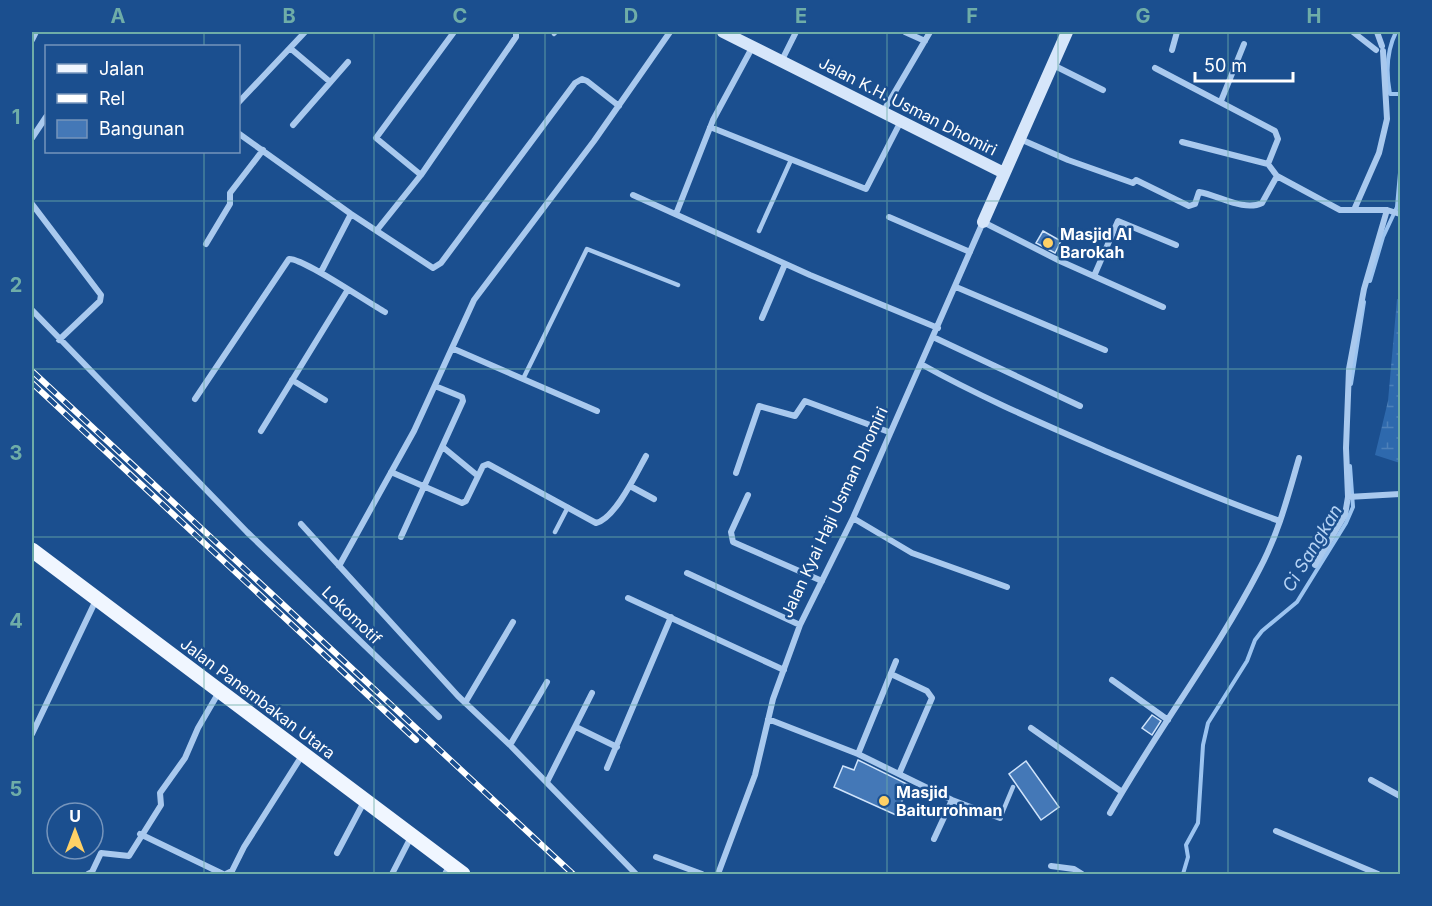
<svg xmlns="http://www.w3.org/2000/svg" width="1432" height="906" viewBox="0 0 1432 906" font-family="Inter,sans-serif">
  <defs>
    <pattern id="wetland-marsh" width="20" height="14" patternUnits="userSpaceOnUse" patternTransform="scale(1.5)"><rect width="20" height="14" fill="#2e69ad"/><path d="M1 5h8M5 5V1M11 12h8M15 12V8" fill="none" stroke="#4d80b9"/></pattern>
  </defs>
  <rect width="100%" height="100%" fill="#1b4f8f"/>
  <path fill="url(#wetland-marsh)" d="M1397,299L1400,300V463L1375,455L1388,401Z"/>
  <g fill="none" stroke-linecap="round" stroke-linejoin="round">
    <path stroke="#9cc4f0" stroke-width="4" d="M1396,32C1387,50 1386,73 1390,94H1400
      M1370,281L1383,237L1397,207L1400,173
      M1351,384L1364,302
      M1183,874L1188,857L1186,845L1198,823L1203,745L1208,723L1247,661L1255,640L1262,631L1297,602L1346,523L1353,507L1350,466"/>
  </g>
  <path fill="#4478b7" stroke="#cfe3fa" stroke-width="1.5" d="M1043,231L1061,241L1055,253L1036,243Z
    M1152,715L1161,721L1152,735L1142,728Z
    M858,760L909,785L896,815L834,787L843,766L854,770Z
    M1026,761L1059,807L1041,820L1009,774Z"/>
  <g fill="none" stroke-linecap="round" stroke-linejoin="round">
    <path stroke="#a9c9ee" stroke-width="4.5" d="M554,34L556,32
      M759,231L791,160
      M523,379L587,249L678,285
      M555,532L568,507
      M1000,818L1013,787"/>
    <path stroke="#a9c9ee" stroke-width="6" d="M905,32L925,41
      M1353,32L1376,50
      M1377,32L1382,46
      M32,40L36,32
      M290,48L329,81
      M1172,50L1177,32
      M782,60L796,32
      M1053,65L1103,90
      M1155,68L1275,131L1278,139L1268,164
      M1221,101L1244,44
      M238,103L305,32
      M883,112L930,32
      M293,125L348,62
      M710,127L866,189L901,121
      M238,133L351,214L433,268L441,263L575,83L582,79L587,81L619,106
      M32,138L46,117
      M1020,139L1068,160L1133,183L1136,180L1189,206L1195,204L1199,192C1218,195 1244,212 1262,203L1277,176
      M1182,142L1268,164L1277,176L1340,210H1387L1400,214
      M421,175L376,138L454,32
      M633,195L810,275L938,328
      M32,204L101,295L100,301L59,340
      M1354,210L1379,153L1387,119L1383,51
      M676,214L713,120L753,46
      M889,217L970,252
      M377,230L421,175L516,37V32
      M206,244L230,204V193L263,150
      M321,272L351,214
      M1094,276L1118,221L1176,245
      M956,287L1105,350
      M32,310L247,532L439,717
      M762,318L785,264
      M933,337L1080,406
      M454,349L597,411
      M921,364C980,397 1041,423 1103,450C1162,475 1220,500 1280,521
      M292,380L325,400
      M195,399L289,259C303,258 367,302 385,312
      M261,431L347,291
      M444,448L478,476
      M391,472L462,503L466,501L483,466L488,464L596,523C615,519 637,472 646,456
      M736,473L759,406L795,416L805,401L889,432
      M630,486L654,499
      M748,495L731,532L733,542L822,581
      M1348,497L1400,494
      M853,518L912,553L1007,587
      M301,524L458,696L510,745
      M401,537L463,401L462,397L435,386
      M1315,565L1345,515L1348,497L1346,448L1349,369L1364,289L1387,210
      M339,566L414,431L474,300L594,141L670,32
      M687,573L800,625
      M628,598L784,670
      M891,674L927,691L932,698L899,774
      M1112,680L1168,720
      M547,682L510,745L636,874
      M465,703L513,622
      M768,719L858,754L952,800L1000,818
      M576,727L617,747
      M1031,728L1122,792
      M32,734L96,600
      M858,754L896,661
      M607,768L671,617
      M1371,780L1400,796
      M547,782L592,693
      M1110,813C1157,730 1215,655 1259,570C1278,535 1288,496 1299,458
      M1276,831L1378,874
      M140,834L223,874
      M934,839L952,800
      M337,853L365,800
      M656,857L702,874
      M1051,866L1074,869L1082,874
      M88,874L92,872L101,853L129,856L161,805L160,793L185,758L198,728L219,692
      M226,874L232,871L244,847L303,754
      M392,874L412,835
      M445,874L450,864
      M718,874L755,775L773,699L800,625L853,518L983,222L1060,261L1163,307"/>
    <path stroke="#d6e6fa" stroke-width="12" d="M723,32L1004,173
      M983,222L1067,32"/>
    <path stroke="#f0f6ff" stroke-width="15" d="M32,550L463,874"/>
    <defs>
      <path id="rail" d="M32,371L573,874
        M32,383L416,740"/>
    </defs>
    <use href="#rail" stroke="#fff" stroke-width="6"/>
    <use href="#rail" stroke="#1b4f8f" stroke-width="4" stroke-dasharray="11" stroke-linecap="butt"/>
  </g>
  <path fill="none" stroke="#6fada8" stroke-width="1.5" stroke-opacity="0.55" d="M204,32V46M374,32V874M545,32V874M716,32V874M887,32V874M1058,32V874M1228,32V874M204,152V874M32,201H1400M32,369H1400M32,537H1400M32,705H1400"/>
  <g fill="#ffd166" stroke="#1b4f8f" stroke-width="2">
    <circle cx="1048" cy="243" r="6"/>
    <circle cx="884" cy="801" r="6"/>
  </g>
  <g text-anchor="middle" dominant-baseline="central" stroke-width="5" stroke-linejoin="round" paint-order="stroke">
    <g font-size="16" fill="#fff" stroke="#1b4f8f">
      <text transform="translate(908 106) rotate(27)">Jalan K.H. Usman Dhomiri</text>
      <text transform="translate(834 512) rotate(-65)">Jalan Kyai Haji Usman Dhomiri</text>
      <text transform="translate(352 615) rotate(44)">Lokomotif</text>
      <text transform="translate(258 698) rotate(37)">Jalan Panembakan Utara</text>
    </g>
    <g font-size="16" font-weight="bold" fill="#fff" stroke="#1b4f8f" text-anchor="start">
      <text x="1060" y="234">Masjid Al<tspan x="1060" dy="18">Barokah</tspan></text>
      <text x="896" y="792">Masjid<tspan x="896" dy="18">Baiturrohman</tspan></text>
    </g>
    <g font-size="18" font-style="italic" fill="#b5d3f5" stroke="#1b4f8f">
      <text transform="translate(1312 548) rotate(-59)">Ci Sangkan</text>
    </g>
  </g>
  <rect width="1432" height="906" fill="none" stroke="#1b4f8f" stroke-width="66"/>
  <rect x="45" y="45" width="195" height="108" fill="#1b4f8f" stroke="#7695bc" stroke-width="1.5"/>
  <rect x="57" y="64" width="30" height="9" fill="#f0f6ff" stroke="#7695bc" stroke-width="1.5"/>
  <text x="99" y="75" font-size="18" fill="#ffffff">Jalan</text>
  <rect x="57" y="94" width="30" height="9" fill="#ffffff" stroke="#7695bc" stroke-width="1.5"/>
  <text x="99" y="105" font-size="18" fill="#ffffff">Rel</text>
  <rect x="57" y="120" width="30" height="18" fill="#4478b7" stroke="#7695bc" stroke-width="1.5"/>
  <text x="99" y="135" font-size="18" fill="#ffffff">Bangunan</text>
  <g transform="translate(75 831)"><circle r="28" fill="#1b4f8f" stroke="#7695bc" stroke-width="1.5"/>
  <path d="M0-4.5L10 22L0 15L-10 22Z" fill="#ffd166"/>
  <text y="-9" font-size="16" font-weight="bold" text-anchor="middle" fill="#ffffff">U</text>
  </g>
  <path d="M1195 72v9h98v-9" fill="none" stroke="#ffffff" stroke-width="3"/>
  <text x="1204" y="72" font-size="18" fill="#ffffff" stroke="#1b4f8f" stroke-width="4.5" paint-order="stroke">50 m</text>
  <rect x="33" y="33" width="1366" height="840" fill="none" stroke="#6fada8" stroke-width="2"/>
  <g font-size="20" text-anchor="middle" font-weight="bold" fill="#6fada8">
    <text x="118" y="23">A</text>
    <text x="289" y="23">B</text>
    <text x="460" y="23">C</text>
    <text x="631" y="23">D</text>
    <text x="801" y="23">E</text>
    <text x="972" y="23">F</text>
    <text x="1143" y="23">G</text>
    <text x="1314" y="23">H</text>
    <text x="16" y="124">1</text>
    <text x="16" y="292">2</text>
    <text x="16" y="460">3</text>
    <text x="16" y="628">4</text>
    <text x="16" y="796">5</text>
  </g>
</svg>
